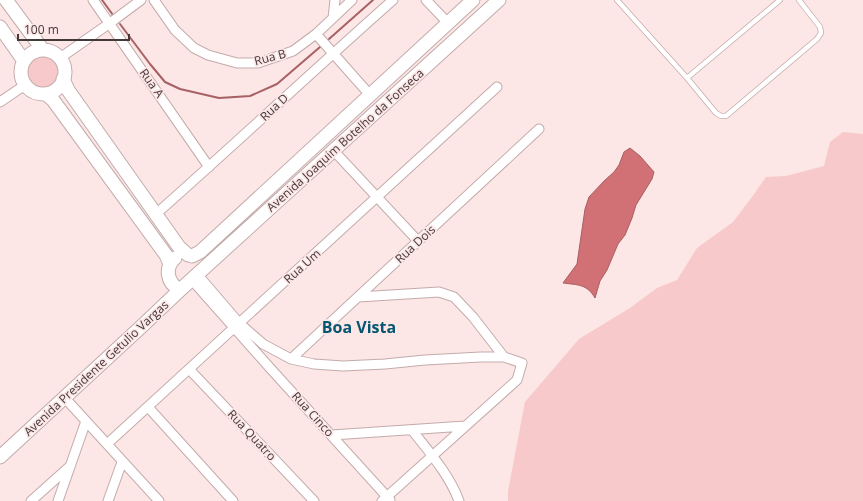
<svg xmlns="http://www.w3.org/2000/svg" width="863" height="501" viewBox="0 0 863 501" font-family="'Open Sans',sans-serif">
  <rect width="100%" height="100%" fill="#fce6e6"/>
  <path fill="#f8c9ca" d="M27 72a16 16 0 1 1 32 0a16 16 0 1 1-32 0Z
    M843,132L863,134V501H508V491L525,402L579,339L630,308L657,288L677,280L697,248L733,222L752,197L766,177L786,176L824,166L830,142Z"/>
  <path fill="#d17075" stroke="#a76063" d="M630,148L640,156L654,172L652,179L636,205L632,218L625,235L618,244L607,270L600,281L595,298C587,284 578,285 563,283L577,264L585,209L589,197L604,181L614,172L619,165L624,152Z"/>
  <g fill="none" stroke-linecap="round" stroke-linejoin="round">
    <path stroke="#a76063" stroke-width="2" d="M102,0L113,15
      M120,24L150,64L165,82L180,89L219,98L250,96L277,84L320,47
      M329,39L373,0"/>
    <defs>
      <path id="lane" d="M617,0L687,78L716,113L721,116H726L817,39L821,33L820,27L799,0
        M687,78L780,0"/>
      <path id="street" d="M93,0L209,167
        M154,0L175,30L194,48L208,55L237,63H258L293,51L316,34L333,18L335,0
        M426,0L448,23
        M333,18L352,0
        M316,34L370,95
        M60,58L110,23L141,0
        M0,102L25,85
        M333,150L418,241
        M156,214C235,144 313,71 393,0
        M197,274L239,323L263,344L291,359L314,364L343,366L385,364L425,360L481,357H504L522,363L517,380L382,501
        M191,279L270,368L390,500
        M358,297L439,292L454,297L473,317L504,357
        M291,359L539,129
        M189,369L314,501
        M64,397L159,501
        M148,407L233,501
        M412,430C429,452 449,474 459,501
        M332,435L465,426
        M107,444L497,87
        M31,501L69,467
        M58,501L86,421
        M108,501L122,462"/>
      <path id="secondary" d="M6,0L43,50
        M0,27L24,61
        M21 72a22 22 0 1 1 44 0a22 22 0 1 1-44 0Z
        M63,79L68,90L179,247L188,255
        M46,94L53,100L166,255L170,264
        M192,256L200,252L473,0
        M175,258C164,268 167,283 180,290
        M0,457L142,326L180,290L499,0"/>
    </defs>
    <use href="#lane" stroke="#c4abab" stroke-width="6"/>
    <use href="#street" stroke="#c4abab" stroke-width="11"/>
    <use href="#secondary" stroke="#c4abab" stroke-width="15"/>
    <use href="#lane" stroke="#fff" stroke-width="4.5"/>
    <use href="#street" stroke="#fff" stroke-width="9"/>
    <use href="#secondary" stroke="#fff" stroke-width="13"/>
  </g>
  <g text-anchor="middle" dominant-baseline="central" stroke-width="3.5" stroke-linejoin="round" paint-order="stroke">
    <g font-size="12" fill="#443939" stroke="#fce6e6">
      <text transform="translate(270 57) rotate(-15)">Rua B</text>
      <text transform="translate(152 83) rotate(55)">Rua A</text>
      <text transform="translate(274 107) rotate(-43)">Rua D</text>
      <text transform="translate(345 140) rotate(-42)">Avenida Joaquim Botelho da Fonseca</text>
      <text transform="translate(415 244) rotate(-43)">Rua Dois</text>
      <text transform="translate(302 266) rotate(-42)">Rua Um</text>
      <text transform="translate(96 368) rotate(-43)">Avenida Presidente Getulio Vargas</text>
      <text transform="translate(313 414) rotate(48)">Rua Cinco</text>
      <text transform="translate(252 435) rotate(47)">Rua Quatro</text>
    </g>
    <g font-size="16" font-weight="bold" fill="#055670" stroke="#fce6e6">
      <text x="359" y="327">Boa Vista</text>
    </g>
  </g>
  <path d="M18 34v6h111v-6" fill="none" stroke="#443939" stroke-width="2"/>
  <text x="24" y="34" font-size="12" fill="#443939" stroke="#fce6e6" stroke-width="3" paint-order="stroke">100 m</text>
</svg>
